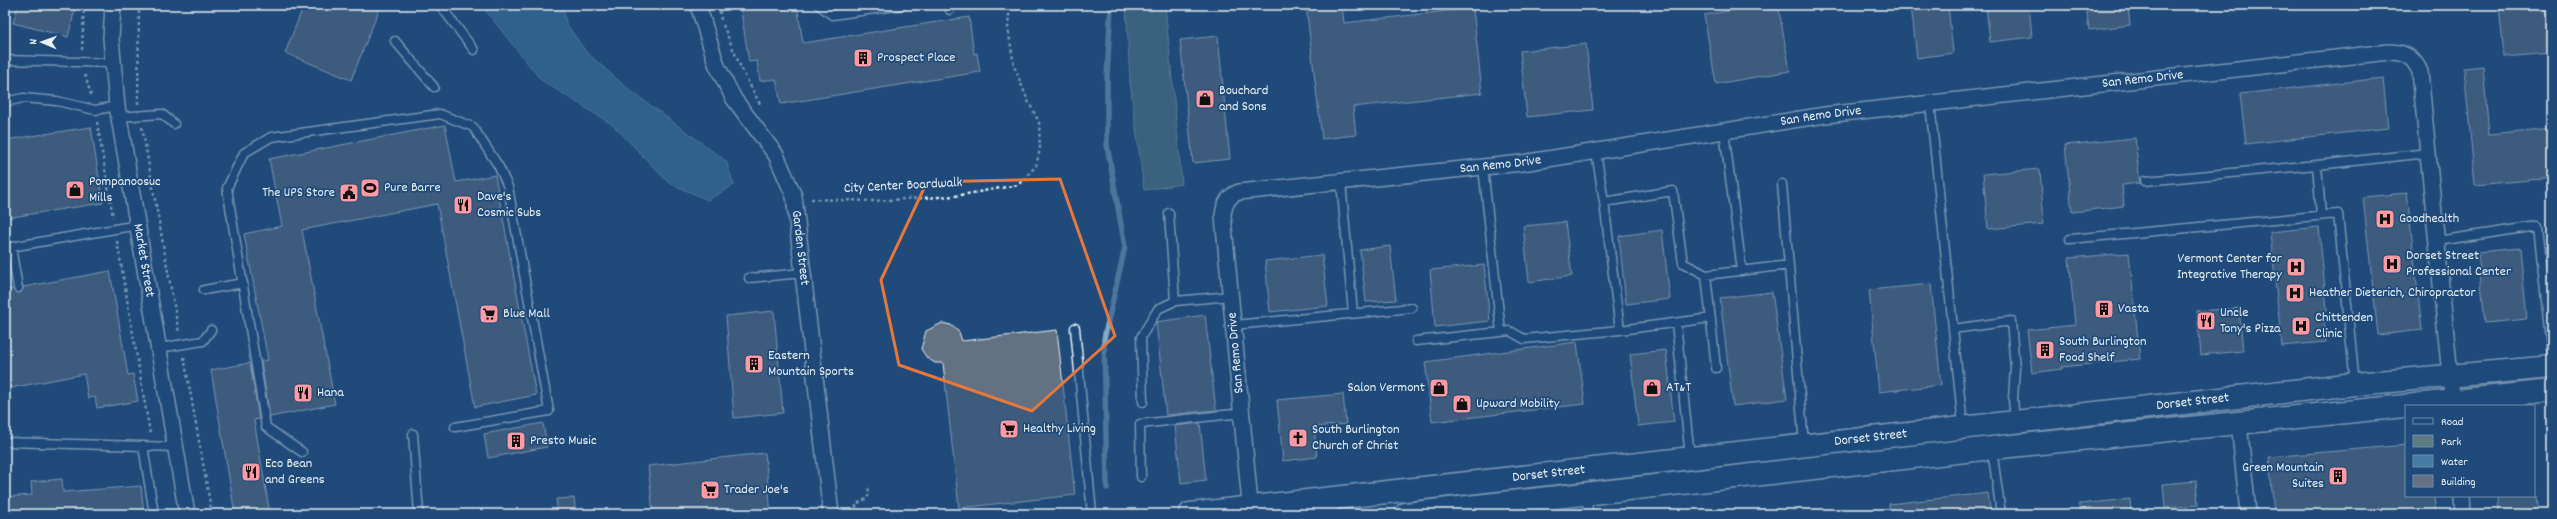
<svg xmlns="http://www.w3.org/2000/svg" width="2557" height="519" viewBox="0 0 2557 519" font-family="Dekko,sans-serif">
  <rect width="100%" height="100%" fill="#1f4a7a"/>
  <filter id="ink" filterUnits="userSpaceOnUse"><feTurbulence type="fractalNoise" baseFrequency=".025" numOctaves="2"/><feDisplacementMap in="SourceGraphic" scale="8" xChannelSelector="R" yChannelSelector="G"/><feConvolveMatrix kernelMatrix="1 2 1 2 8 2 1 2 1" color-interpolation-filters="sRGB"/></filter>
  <g filter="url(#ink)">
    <path fill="#5b7d82" stroke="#a2b7bd" d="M1126,5H1165L1182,184L1144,190L1130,81Z"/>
    <path fill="#457aa2" stroke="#86aac4" d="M481,5H563L566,23L586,52L627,88L726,161L734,185L708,200L669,183L613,125L541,80Z"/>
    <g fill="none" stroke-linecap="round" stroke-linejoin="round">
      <path stroke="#86aac4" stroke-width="5.5" d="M1107,488L1104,339L1125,247L1107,145V77L1111,5"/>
    </g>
    <path fill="#637182" stroke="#e8f1f8" d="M18,5H76L68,37L13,23Z
      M304,5H381L351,80L285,53Z
      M740,5H797L803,43L969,17L974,54L977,53L980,72L781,104L776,79L760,81L757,61L749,62Z
      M1306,5H1342L1344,23L1473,8L1482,93L1353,107L1356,135L1322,139Z
      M1764,5H1778L1790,71L1716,84L1704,15Z
      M1911,5H1948L1953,53L1917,58Z
      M1986,5H2029L2032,37L1990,42Z
      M2086,5H2128L2130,25L2089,30Z
      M2499,5H2547L2551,53L2504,57Z
      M1218,36L1230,159L1193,163L1180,40Z
      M1586,44L1593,110L1527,117L1520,51Z
      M2483,66L2489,134L2552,128V178L2475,185L2464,68Z
      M2383,78L2388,128L2246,144L2240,94Z
      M445,125L456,182L495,175L536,395L475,407L437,204L302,230L335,404L270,417L261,361L268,360L244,234L282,226L269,159Z
      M91,127L103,203L5,218V140Z
      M2135,138L2140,183L2122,185L2124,206L2072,212L2065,145Z
      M2040,169L2044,224L1988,229L1983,174Z
      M2407,193L2422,330L2378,335L2363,197Z
      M1565,222L1572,276L1529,282L1523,226Z
      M2319,227L2327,310L2323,311L2326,342L2282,346L2270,232Z
      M1662,230L1670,299L1626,304L1619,236Z
      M1390,246L1396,300L1366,302L1360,250Z
      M2520,248L2527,319L2485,323L2478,252Z
      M2129,253L2140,359L2062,367V369L2032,373L2027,330L2075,325L2069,258Z
      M1322,255L1328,306L1270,312L1265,261Z
      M1484,265L1490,321L1435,327L1430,270Z
      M110,271L128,375L133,374L138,401L97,408L95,397L88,398L84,374L5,389V290L13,289L19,293L23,287Z
      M1931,284L1941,385L1879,392L1869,290Z
      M1772,292L1787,399L1733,406L1720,298Z
      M2239,308L2243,351L2201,355L2197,311Z
      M774,311L783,413L734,418L726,316Z
      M1205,315L1216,410L1166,415L1156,322Z
      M942,323L951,325L959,332L962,341L1057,330L1075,495L959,508L943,363H935L927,358L921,349L926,331Z
      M1577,342L1585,404L1432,422L1425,362Z
      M1666,350L1674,422L1638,426L1630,354Z
      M250,363L259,419L254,420L270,514H235L211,370Z
      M1343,394L1346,424L1314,427L1317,457L1283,461L1277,400Z
      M543,423L547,447L488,458L484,434Z
      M1200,423L1206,480L1181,483L1175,426Z
      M2406,445V496H2434L2436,514H2274L2269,457Z
      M765,453L771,514H653L648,466Z
      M62,479L63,492L141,486L144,514H5V497L32,495L31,482Z
      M2196,481L2198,505L2165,508L2163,484Z
      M1988,493L1991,514H1889V504Z
      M2498,496H2536L2538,514H2499Z
      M574,498L576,514H558L556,499Z
      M2130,499L2131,514H2079V504Z"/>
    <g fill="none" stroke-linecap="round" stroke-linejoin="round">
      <defs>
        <path id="service" d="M440,5L474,50
          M819,5L832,15L903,5
          M950,10V5
          M395,41L434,87
          M5,60L112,63
          M5,102L23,98L57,101L95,110L117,106
          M1930,103L1963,426
          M118,117L162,114L174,124
          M1724,131L1742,271
          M1596,152L1604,202L1673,191L1683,263L1706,275
          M1483,167L1501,332
          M2145,181L2317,165
          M1341,182L1353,313
          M1782,184L1804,444
          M1604,202L1620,330L1711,318
          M1169,213L1175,301L1231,296
          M2321,215L2317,165L2428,153
          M2070,239L2338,214L2355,384
          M2437,241L2538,226L2552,358
          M11,247L18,288
          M5,248L138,225
          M749,278L803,273
          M204,290L243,283
          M1676,323L1690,457
          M1234,325L1412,308
          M1075,328L1092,514
          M1953,329L2011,321L2015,368L2013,399L2015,421
          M1416,341L1510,331L1524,339L1620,330
          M159,348L203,341L211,330
          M1716,368L1706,275L1789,265
          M1143,402L1141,337L1158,309L1175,301
          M413,434L419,514
          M5,442L176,447
          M143,446L154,514
          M1992,449L2001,514
          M302,452L266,427L227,188L244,153L271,137L440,114L473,127L499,167L508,187L549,411L455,427
          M1141,477L1140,424L1242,413
          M1587,494L1588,514"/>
        <g id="minor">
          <path id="s1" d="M113,5L111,38L117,106L187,514"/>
          <path id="s2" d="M698,5L717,66L734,99L776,155L794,196L831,514"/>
          <path d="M2239,422L2248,514"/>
          <path d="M2462,496L2463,514"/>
          <path d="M1329,498L1330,514"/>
          <path id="s3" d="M1251,514L1223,216C1224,204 1228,196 1239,192L1522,163L1825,115L2389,52C2404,52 2414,57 2420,72L2453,406"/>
        </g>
        <g id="secondary">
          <path id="s4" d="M1190,514L2355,384L2552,367"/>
          <path d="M1406,514L1992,448L2552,391"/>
        </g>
      </defs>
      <use href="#service" stroke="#e8f1f8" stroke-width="11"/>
      <use href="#minor" stroke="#e8f1f8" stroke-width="18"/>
      <use href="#secondary" stroke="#e8f1f8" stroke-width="25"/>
      <path stroke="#e8f1f8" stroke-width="2.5" stroke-dasharray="3 3" stroke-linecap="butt" d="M719,5L721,20
        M723,25L741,68L760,104
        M82,50L84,5
        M85,75L91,95
        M138,104L139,5
        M97,122L113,217
        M142,127L179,333
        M811,199L873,201L955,196L1018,185L1036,166L1040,149L1039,122L1028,101L1014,66L1008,28L1010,5
        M117,241L150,433
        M184,357L212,514
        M856,514V504L868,498L869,485"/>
      <use href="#service" stroke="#1f4a7a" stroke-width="8"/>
      <use href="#minor" stroke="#1f4a7a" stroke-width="15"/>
      <use href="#secondary" stroke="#1f4a7a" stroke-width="22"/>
    </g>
  </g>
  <path d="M0 0H2557V519H0ZM1060,179L1115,336L1032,411L899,365L881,280L927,182Z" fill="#1f4a7a" fill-opacity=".55" fill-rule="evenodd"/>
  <path fill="none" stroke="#e8773b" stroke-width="3" stroke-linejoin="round" d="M1060,179L1115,336L1032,411L899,365L881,280L927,182Z"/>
  <defs>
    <symbol id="building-square" viewBox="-11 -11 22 22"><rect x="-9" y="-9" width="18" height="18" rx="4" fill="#ff9aa2" stroke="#1f4a7a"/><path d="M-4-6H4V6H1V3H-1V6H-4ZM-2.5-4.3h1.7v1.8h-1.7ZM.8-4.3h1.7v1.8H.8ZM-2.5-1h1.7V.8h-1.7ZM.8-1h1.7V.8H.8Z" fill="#111"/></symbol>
    <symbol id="shop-square" viewBox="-11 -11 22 22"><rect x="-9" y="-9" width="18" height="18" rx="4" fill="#ff9aa2" stroke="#1f4a7a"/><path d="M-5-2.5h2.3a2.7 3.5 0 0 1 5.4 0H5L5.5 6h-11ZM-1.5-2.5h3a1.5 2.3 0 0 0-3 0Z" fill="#111"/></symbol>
    <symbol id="stadium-square" viewBox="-11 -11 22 22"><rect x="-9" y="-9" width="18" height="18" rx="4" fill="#ff9aa2" stroke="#1f4a7a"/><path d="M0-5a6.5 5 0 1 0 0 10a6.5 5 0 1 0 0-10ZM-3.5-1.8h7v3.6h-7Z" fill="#111"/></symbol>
    <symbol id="civic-square" viewBox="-11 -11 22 22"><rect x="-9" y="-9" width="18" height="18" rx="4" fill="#ff9aa2" stroke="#1f4a7a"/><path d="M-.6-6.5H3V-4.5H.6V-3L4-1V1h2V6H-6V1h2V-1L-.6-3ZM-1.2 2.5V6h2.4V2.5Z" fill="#111"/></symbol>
    <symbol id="restaurant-square" viewBox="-11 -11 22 22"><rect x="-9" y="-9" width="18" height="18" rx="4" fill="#ff9aa2" stroke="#1f4a7a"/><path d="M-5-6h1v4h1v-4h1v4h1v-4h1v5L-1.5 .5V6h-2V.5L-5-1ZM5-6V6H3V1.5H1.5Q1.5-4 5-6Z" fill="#111"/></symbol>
    <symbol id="hospital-square" viewBox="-11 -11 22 22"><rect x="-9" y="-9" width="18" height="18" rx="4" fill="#ff9aa2" stroke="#1f4a7a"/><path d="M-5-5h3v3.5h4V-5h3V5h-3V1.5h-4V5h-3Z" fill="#111"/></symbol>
    <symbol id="supermarket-square" viewBox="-11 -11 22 22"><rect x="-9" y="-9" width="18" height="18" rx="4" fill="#ff9aa2" stroke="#1f4a7a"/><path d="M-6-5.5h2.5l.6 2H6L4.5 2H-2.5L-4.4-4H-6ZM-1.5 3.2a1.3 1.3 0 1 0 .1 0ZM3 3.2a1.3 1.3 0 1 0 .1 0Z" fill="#111"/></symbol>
    <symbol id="church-square" viewBox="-11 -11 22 22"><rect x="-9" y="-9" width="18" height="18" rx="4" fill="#ff9aa2" stroke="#1f4a7a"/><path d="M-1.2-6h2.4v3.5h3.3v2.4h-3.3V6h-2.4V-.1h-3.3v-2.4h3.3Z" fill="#111"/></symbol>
  </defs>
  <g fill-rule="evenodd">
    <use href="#building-square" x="852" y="47" width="22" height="22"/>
    <use href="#shop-square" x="1194" y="88" width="22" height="22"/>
    <use href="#stadium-square" x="359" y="177" width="22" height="22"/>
    <use href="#shop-square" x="64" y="179" width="22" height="22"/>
    <use href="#civic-square" x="338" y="182" width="22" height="22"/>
    <use href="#restaurant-square" x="452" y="194" width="22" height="22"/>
    <use href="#hospital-square" x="2374" y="208" width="22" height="22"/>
    <use href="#hospital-square" x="2381" y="253" width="22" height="22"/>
    <use href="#hospital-square" x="2285" y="256" width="22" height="22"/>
    <use href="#hospital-square" x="2284" y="282" width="22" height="22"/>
    <use href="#building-square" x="2093" y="298" width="22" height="22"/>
    <use href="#supermarket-square" x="478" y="303" width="22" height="22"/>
    <use href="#restaurant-square" x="2195" y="310" width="22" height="22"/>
    <use href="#hospital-square" x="2290" y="315" width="22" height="22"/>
    <use href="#building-square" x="2034" y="339" width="22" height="22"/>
    <use href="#building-square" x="743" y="353" width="22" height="22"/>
    <use href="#shop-square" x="1428" y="377" width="22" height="22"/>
    <use href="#shop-square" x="1641" y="377" width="22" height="22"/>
    <use href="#restaurant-square" x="292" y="382" width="22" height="22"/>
    <use href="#shop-square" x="1451" y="393" width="22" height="22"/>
    <use href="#supermarket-square" x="998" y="418" width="22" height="22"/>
    <use href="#church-square" x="1287" y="427" width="22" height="22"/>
    <use href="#building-square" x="505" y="430" width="22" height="22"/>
    <use href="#restaurant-square" x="240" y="461" width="22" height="22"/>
    <use href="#building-square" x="2327" y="465" width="22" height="22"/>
    <use href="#supermarket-square" x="699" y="479" width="22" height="22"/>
  </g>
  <g text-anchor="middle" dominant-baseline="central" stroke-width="3.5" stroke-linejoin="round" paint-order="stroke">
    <g font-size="14" fill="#e8f1f8" stroke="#1f4a7a" text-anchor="start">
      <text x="877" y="58">Prospect Place</text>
      <text x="1219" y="91">Bouchard<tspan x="1219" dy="16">and Sons</tspan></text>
      <text x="89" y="182">Pompanoosuc<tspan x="89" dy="16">Mills</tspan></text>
      <text x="384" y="188">Pure Barre</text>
      <text x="335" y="193" text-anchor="end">The UPS Store</text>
      <text x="477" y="197">Dave's<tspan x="477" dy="16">Cosmic Subs</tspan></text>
      <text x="2399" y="219">Goodhealth</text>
      <text x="2406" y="256">Dorset Street<tspan x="2406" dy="16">Professional Center</tspan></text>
      <text x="2282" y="259" text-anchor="end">Vermont Center for<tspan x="2282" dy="16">Integrative Therapy</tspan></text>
      <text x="2309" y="293">Heather Dieterich, Chiropractor</text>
      <text x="2118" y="309">Vasta</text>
      <text x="2220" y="313">Uncle<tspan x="2220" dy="16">Tony's Pizza</tspan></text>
      <text x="503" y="314">Blue Mall</text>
      <text x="2315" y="318">Chittenden<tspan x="2315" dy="16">Clinic</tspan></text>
      <text x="2059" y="342">South Burlington<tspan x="2059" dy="16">Food Shelf</tspan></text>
      <text x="768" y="356">Eastern<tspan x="768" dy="16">Mountain Sports</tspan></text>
      <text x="1425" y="388" text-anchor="end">Salon Vermont</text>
      <text x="1666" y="388">AT&amp;T</text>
      <text x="317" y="393">Hana</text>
      <text x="1476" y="404">Upward Mobility</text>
      <text x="1023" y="429">Healthy Living</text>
      <text x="1312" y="430">South Burlington<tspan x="1312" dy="16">Church of Christ</tspan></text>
      <text x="530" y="441">Presto Music</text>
      <text x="265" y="464">Eco Bean<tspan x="265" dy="16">and Greens</tspan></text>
      <text x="2324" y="468" text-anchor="end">Green Mountain<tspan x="2324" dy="16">Suites</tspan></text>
      <text x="724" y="490">Trader Joe's</text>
    </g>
    <g font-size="14" fill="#e8f1f8" stroke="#1f4a7a">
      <text stroke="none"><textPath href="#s3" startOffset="1241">San Remo Drive</textPath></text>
      <text stroke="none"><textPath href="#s3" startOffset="917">San Remo Drive</textPath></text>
      <text stroke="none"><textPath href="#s3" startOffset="593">San Remo Drive</textPath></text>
      <text transform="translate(903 186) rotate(-3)">City Center Boardwalk</text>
      <text stroke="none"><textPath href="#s2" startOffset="268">Garden Street</textPath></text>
      <text stroke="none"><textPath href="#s1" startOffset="258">Market Street</textPath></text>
      <text transform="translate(1236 353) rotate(-95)">San Remo Drive</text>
      <text stroke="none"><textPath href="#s4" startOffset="1009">Dorset Street</textPath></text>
      <text stroke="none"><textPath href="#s4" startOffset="685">Dorset Street</textPath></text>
      <text stroke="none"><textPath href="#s4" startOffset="361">Dorset Street</textPath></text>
    </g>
  </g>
  <rect width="2557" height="519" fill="none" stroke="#1f4a7a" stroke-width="20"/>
  <rect x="10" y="10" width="2537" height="499" fill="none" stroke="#e8f1f8" stroke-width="1.5" filter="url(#ink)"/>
  <rect x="2405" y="405" width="130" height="92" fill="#1f4a7a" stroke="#6f8dac"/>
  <rect x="2413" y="418" width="20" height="6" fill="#1f4a7a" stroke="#6f8dac"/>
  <text x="2441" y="425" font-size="12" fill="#e8f1f8">Road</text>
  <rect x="2413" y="435" width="20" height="12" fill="#5b7d82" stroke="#6f8dac"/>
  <text x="2441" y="445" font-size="12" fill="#e8f1f8">Park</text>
  <rect x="2413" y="455" width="20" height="12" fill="#457aa2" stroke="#6f8dac"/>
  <text x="2441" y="465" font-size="12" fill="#e8f1f8">Water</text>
  <rect x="2413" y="475" width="20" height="12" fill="#637182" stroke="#6f8dac"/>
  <text x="2441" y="485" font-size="12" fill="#e8f1f8">Building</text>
  <g transform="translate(42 42) rotate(272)" stroke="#1f4a7a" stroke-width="3" paint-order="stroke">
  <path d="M0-3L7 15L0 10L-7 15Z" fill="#e8f1f8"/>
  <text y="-6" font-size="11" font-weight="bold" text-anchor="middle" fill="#e8f1f8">N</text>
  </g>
</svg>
